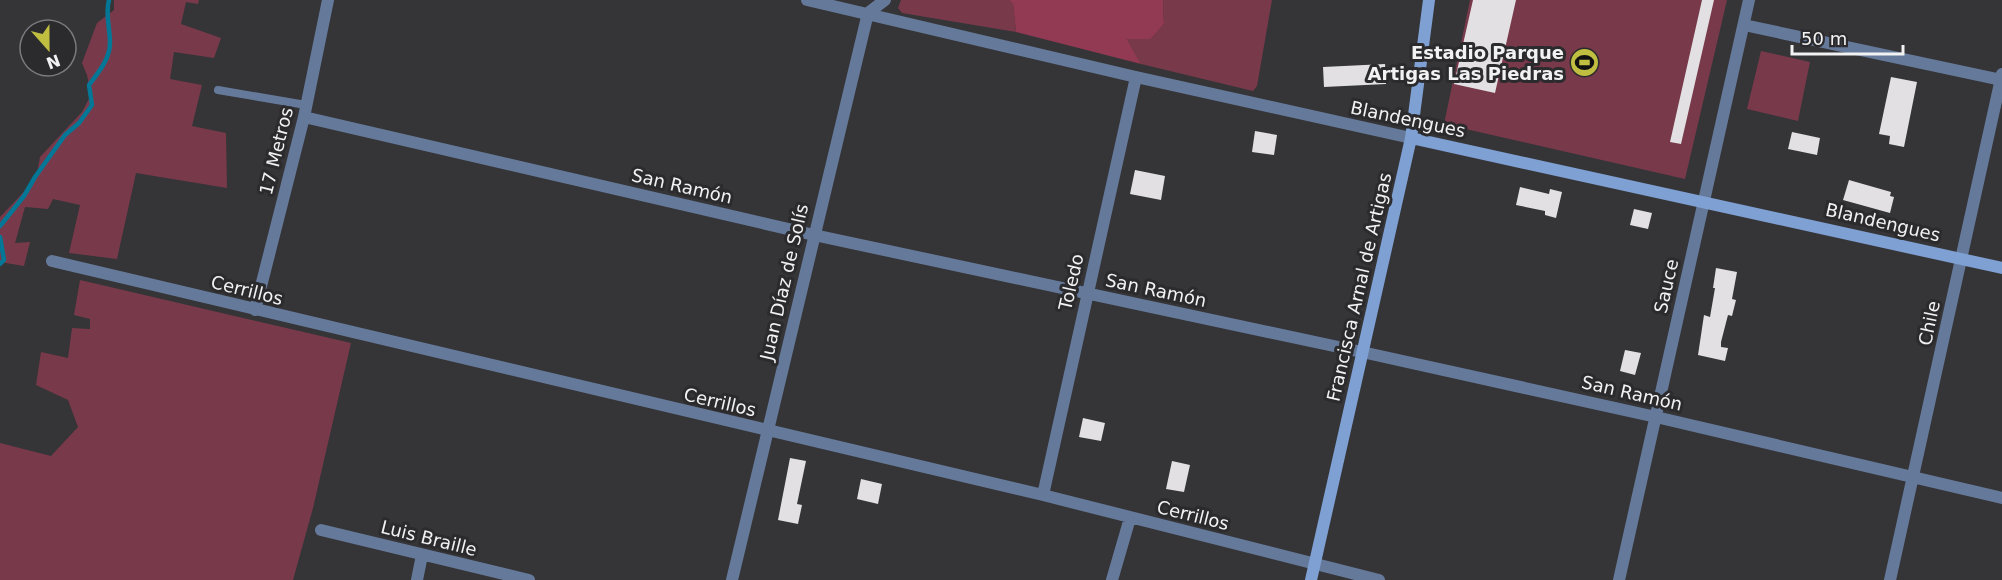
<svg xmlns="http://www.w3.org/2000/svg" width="2002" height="580" viewBox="0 0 2002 580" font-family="'DejaVu Sans',sans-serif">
  <rect width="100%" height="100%" fill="#353437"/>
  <path fill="#783a4b" d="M114,0H199L198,4L186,2L181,24L221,38L214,58L174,52L170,79L202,85L192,126L226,133L227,188L136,173L117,259L69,253L80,205L53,199L48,209L25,207L15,243L30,242L24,266L0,262V217L36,179L40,157L82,112L91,95L87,75L82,63L97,23L114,10Z
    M901,0H1009L1013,4L1016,32L902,13L898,8Z
    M1163,0H1272L1257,86L1253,91L1141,64L1127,39H1151L1164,24Z
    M1470,0H1727L1685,179L1444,124Z
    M1761,51L1810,62L1798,121L1747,109Z
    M80,280L351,343L313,508L293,580H0V443L51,456L78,427L68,400L36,385L41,352L68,358L72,328L90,329V319L74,315Z"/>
  <path fill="#923954" d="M1009,0H1163L1164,24L1151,39H1127L1141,64L1016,32L1013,4Z"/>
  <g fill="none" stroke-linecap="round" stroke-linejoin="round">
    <path stroke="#057796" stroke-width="4.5" d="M0,226L24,196L35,177L65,135L79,123L92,105L89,85C98,73 110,59 110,43C110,28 105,14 109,0
      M0,237L4,260L0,264"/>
  </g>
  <path fill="#e2e0e2" d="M1473,0H1516L1495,93L1454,84Z
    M1702,0H1714L1681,144L1670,142Z
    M1385,64L1386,84L1324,87L1323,67Z
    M1891,77L1917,82L1904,147L1889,144L1890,136L1879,134Z
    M1255,131L1277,135L1274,155L1252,152Z
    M1792,132L1820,138L1817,155L1788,149Z
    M1135,170L1165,176L1161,200L1130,194Z
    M1849,180L1891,192L1890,196L1894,197L1890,213L1843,200Z
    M1520,187L1549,194L1550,189L1562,192L1556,218L1545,215V211L1516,205Z
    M1634,209L1652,213L1648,229L1630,225Z
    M1716,268L1737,272L1732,299L1736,300L1732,316L1728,315L1721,342V347L1728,348L1725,361L1698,355L1704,315L1710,317L1715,288H1713Z
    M1625,350L1641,353L1635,375L1620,371Z
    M1083,418L1105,423L1101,441L1079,437Z
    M790,458L806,461L797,504L802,505L798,524L778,520Z
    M1172,461L1190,465L1184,492L1166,489Z
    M861,479L882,484L878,504L857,499Z"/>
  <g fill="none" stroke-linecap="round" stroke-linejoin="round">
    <path stroke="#657a9a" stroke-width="8" d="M218,90L306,105"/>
    <path stroke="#657a9a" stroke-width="12" d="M807,0L1136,77L1411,138
      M1744,25L2001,80
      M304,117L814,235L1362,352L1656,417L2002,498
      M52,261L1043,495L1379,580
      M255,310L304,117L328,0
      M1043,495L1136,77
      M321,530L529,580
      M417,580L422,555
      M732,580L868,13L885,0
      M1112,580L1130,518
      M1619,580L1749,0
      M1890,580L2002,74"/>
    <path stroke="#7fa0d3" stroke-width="12" d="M1411,138L2002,268
      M1311,580L1411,138L1429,0"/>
  </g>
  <defs>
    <symbol id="stadium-disc" viewBox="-11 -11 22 22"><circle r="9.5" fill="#c0be41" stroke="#2b2a2d"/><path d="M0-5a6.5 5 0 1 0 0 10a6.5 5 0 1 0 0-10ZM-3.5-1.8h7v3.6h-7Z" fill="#111"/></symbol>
  </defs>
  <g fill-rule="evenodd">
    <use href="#stadium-disc" x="1568" y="46" width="33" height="33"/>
  </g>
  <g text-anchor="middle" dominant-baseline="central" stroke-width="6" stroke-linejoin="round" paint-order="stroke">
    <g font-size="18" font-weight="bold" fill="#f2f2f3" stroke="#2b2a2d" text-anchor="end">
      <text x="1564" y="52">Estadio Parque<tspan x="1564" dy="21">Artigas Las Piedras</tspan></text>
    </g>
    <g font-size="18" fill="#f2f2f3" stroke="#2b2a2d">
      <text transform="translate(1408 119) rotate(12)">Blandengues</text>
      <text transform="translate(276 151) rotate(-76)">17 Metros</text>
      <text transform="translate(682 186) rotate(13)">San Ramón</text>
      <text transform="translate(1883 222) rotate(13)">Blandengues</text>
      <text transform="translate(784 282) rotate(-77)">Juan Díaz de Solís</text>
      <text transform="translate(1071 282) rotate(-77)">Toledo</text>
      <text transform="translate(1666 286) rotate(-77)">Sauce</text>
      <text transform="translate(1359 287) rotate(-77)">Francisca Arnal de Artigas</text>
      <text transform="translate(247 290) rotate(14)">Cerrillos</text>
      <text transform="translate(1156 290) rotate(12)">San Ramón</text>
      <text transform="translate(1929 323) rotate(-78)">Chile</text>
      <text transform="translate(1632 393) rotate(13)">San Ramón</text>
      <text transform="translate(720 402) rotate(13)">Cerrillos</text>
      <text transform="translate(1193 515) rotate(14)">Cerrillos</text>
      <text transform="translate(429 538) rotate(14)">Luis Braille</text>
    </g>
  </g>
  <g transform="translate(48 48) rotate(159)"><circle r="28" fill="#2b2a2d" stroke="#7b7a7c" stroke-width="1.5"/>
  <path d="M0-4.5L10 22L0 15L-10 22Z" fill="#c0be41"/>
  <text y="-9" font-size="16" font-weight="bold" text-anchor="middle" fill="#f2f2f3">N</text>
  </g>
  <path d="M1792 45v9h111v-9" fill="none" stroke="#f2f2f3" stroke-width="3"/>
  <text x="1801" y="45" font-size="18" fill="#f2f2f3" stroke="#2b2a2d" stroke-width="4.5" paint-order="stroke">50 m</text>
</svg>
